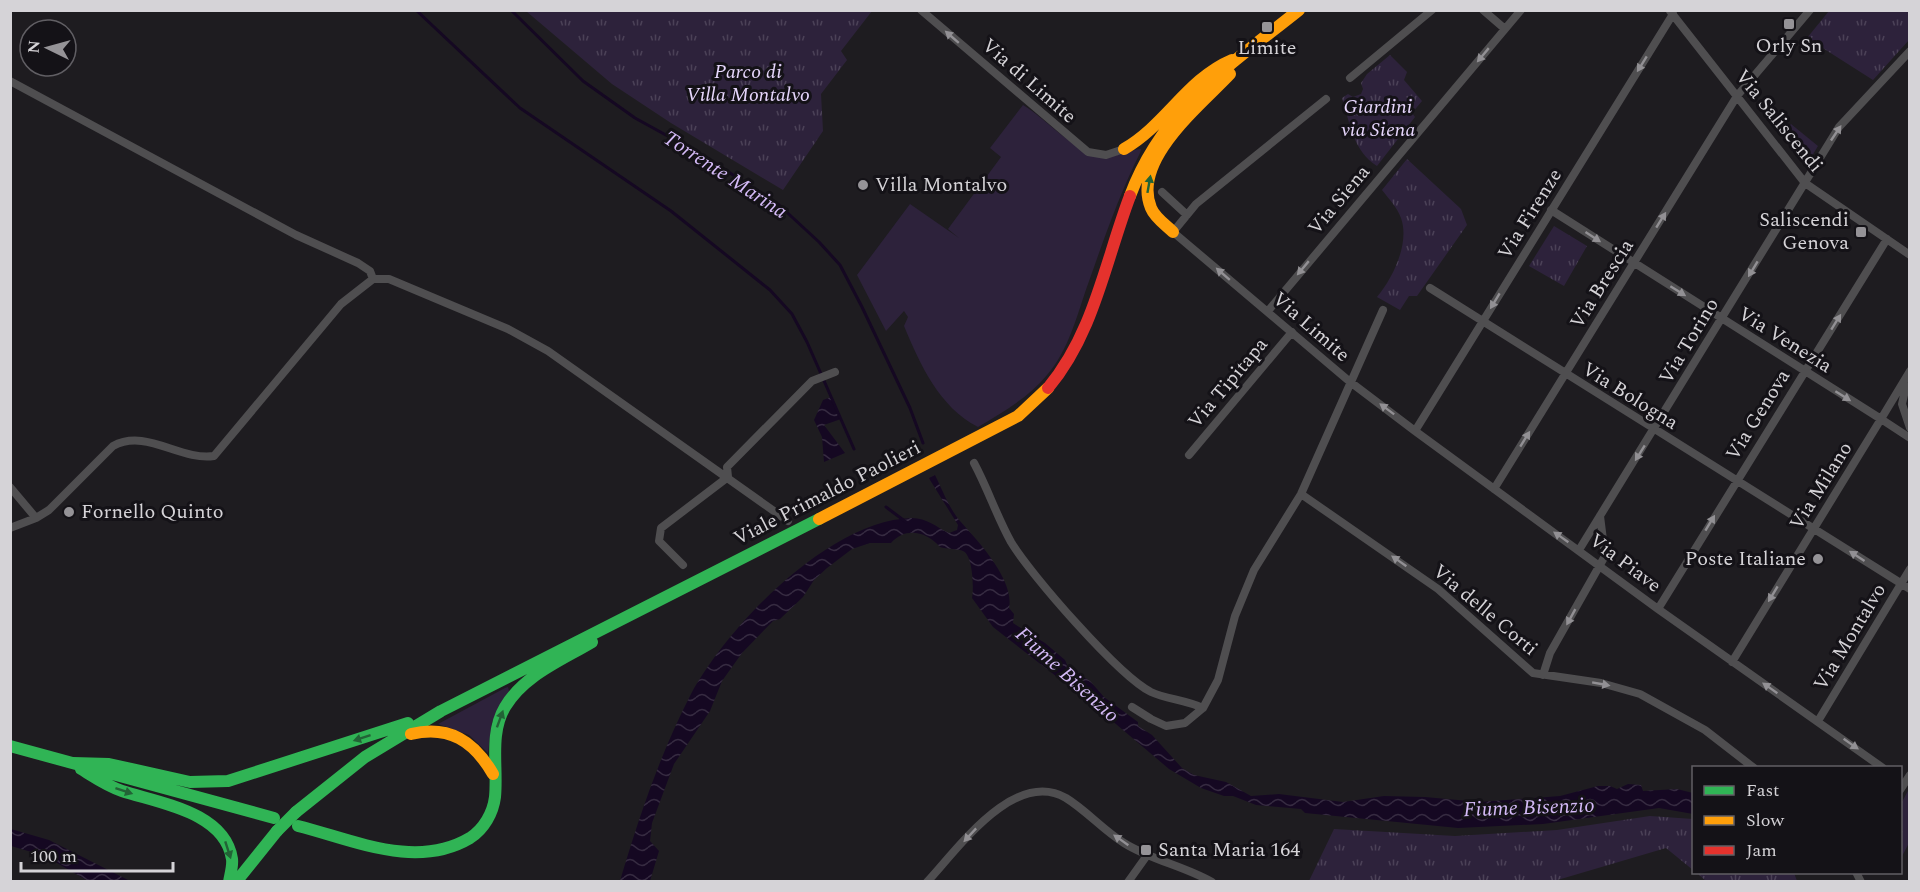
<svg xmlns="http://www.w3.org/2000/svg" width="1920" height="892" viewBox="0 0 1920 892" font-family="Spectral,serif">
  <defs>
    <pattern id="park-tufts" width="24" height="20" patternUnits="userSpaceOnUse" patternTransform="scale(1.5)"><rect width="24" height="20" fill="#2d223b"/><path d="M3 7l-1-3M5 7V3M7 7l1-3M15 17l-1-3M17 17v-4M19 17l1-3" fill="none" stroke="#4b4157"/></pattern>
    <pattern id="water-waves" width="16" height="10" patternUnits="userSpaceOnUse" patternTransform="scale(1.5)"><rect width="16" height="10" fill="#150822"/><path d="M0 5q4-4 8 0t8 0" fill="none" stroke="#362b41"/></pattern>
  </defs>
  <rect width="100%" height="100%" fill="#1e1c20"/>
  <path fill="#2d223b" d="M1023,105C1050,121 1076,156 1109,156C1121,156 1130,150 1141,149L1140,153C1119,195 1104,239 1088,284C1077,315 1069,350 1047,375C1028,398 1003,412 978,427C939,407 920,364 904,326L908,317L904,311L886,331L857,275L910,204L959,238L948,229L1001,157L990,148Z
    M1791,124L1818,146L1806,166L1782,135Z
    M505,688L508,687L509,691L492,722L488,753L469,735L438,724Z"/>
  <path fill="url(#park-tufts)" d="M526,11H872L841,51L847,60L821,94L823,131L783,190L671,123L612,84Z
    M1829,11H1909V40L1873,80L1807,38Z
    M1390,55L1407,72L1404,80L1422,101L1412,113L1415,117L1377,166C1353,151 1350,123 1342,98L1348,94L1353,97L1361,94L1363,89L1361,83L1367,74Z
    M1407,159L1461,209L1467,225L1417,296H1409L1400,310L1377,297C1393,278 1410,243 1401,218C1397,207 1389,199 1382,190Z
    M1554,226L1587,246L1564,286L1529,266Z
    M1909,789V843L1901,858V804Z
    M1650,816L1693,819V870L1666,848L1554,881H1309L1334,829L1455,836L1557,830Z
    M1697,873H1794L1797,881H1706Z"/>
  <path fill="url(#water-waves)" d="M831,397L841,419L824,425L845,453L824,462L822,437L814,420L823,400Z
    M935,475C942,489 949,508 960,521C977,540 1015,580 1009,608L1014,614L1013,623L1045,643L1065,660L1068,667L1090,681L1104,697L1138,722V726L1152,735L1182,768L1194,775L1226,782L1251,796L1279,794L1343,802L1384,796L1425,797L1480,802L1560,796L1598,786H1610L1617,789L1628,784L1641,785L1643,791L1677,789L1693,793V814L1659,808L1543,824L1458,828L1305,813L1301,809L1256,805L1233,796H1224L1201,788L1169,769L1097,708L993,627L972,598C974,589 973,555 963,551C959,549 946,549 940,547C926,531 905,527 891,543H870L852,549L827,568L814,580L803,597L780,619L773,621L742,653L722,681L710,711L674,764L652,823L650,841L659,851L650,881H620C639,817 660,754 691,694C728,626 829,520 912,518C927,518 936,527 949,533L957,530L958,525L930,480L929,478Z
    M11,829L49,840L130,881H88L45,856L11,846Z"/>
  <g fill="none" stroke-linecap="round" stroke-linejoin="round">
    <path stroke="#150822" stroke-width="3" d="M416,10L520,108L671,211L770,290L792,314L807,342L854,449
      M511,10L583,81L635,118L704,156L779,205L819,242L840,265L862,307L910,408L923,443
      M886,507L906,522"/>
    <path stroke="#4f4e50" stroke-width="8" d="M921,10L1088,152L1106,155L1124,149
      M1483,10L1505,29
      M1670,11L1805,183L1910,255
      M1350,78L1432,10
      M10,81L296,235L358,263L370,271L373,279
      M1326,99L1196,204L1173,232L1349,381L1415,431L1658,609L1883,768
      M1162,192L1187,215
      M1551,210L1881,419L1732,662
      M1430,288L1910,589
      M1268,311L1521,10
      M1910,371L1881,419L1910,438
      M1906,386L1902,404L1910,428
      M1415,431L1673,14
      M1189,455L1292,332
      M974,463C988,489 997,517 1011,542C1030,574 1119,676 1151,692C1166,699 1186,700 1203,708
      M10,487L36,518L10,528
      M1494,489L1737,96L1810,10
      M1301,494L1438,589L1533,673L1601,683L1640,694L1705,730L1754,768
      M36,518L49,510L113,446C146,428 180,461 214,456L341,304L373,279H389L508,329L548,351L788,521
      M1579,550L1839,127L1910,51
      M683,565L659,541L661,528L728,477L727,467L812,381L835,372
      M1658,609L1887,239
      M1543,675L1550,653L1605,556L1600,516
      M1132,707L1151,719L1166,726L1185,723L1203,708L1218,680L1235,616L1254,570L1301,494L1383,310
      M1818,721L1910,569
      M1900,790L1910,775
      M1856,872L1861,882
      M927,882C957,850 1014,768 1066,798C1087,811 1103,830 1124,843C1151,860 1184,866 1212,882
      M1128,882L1148,854"/>
    <path stroke="#30b455" stroke-width="12" d="M10,746L274,818
      M73,763L109,764L190,782L228,781L408,723
      M81,769C94,777 107,786 122,791C159,803 225,812 232,859C233,866 230,875 229,882
      M296,812L365,757L441,711L819,519
      M298,826C354,840 416,870 470,838C484,829 493,813 495,797C498,767 489,734 505,707C524,675 562,660 592,642
      M236,882L277,831"/>
    <path stroke="#ff9f0a" stroke-width="12" d="M1124,149C1166,125 1187,79 1232,60
      M1130,196C1163,108 1229,66 1299,10
      M1173,232C1166,225 1155,218 1151,208C1131,160 1201,105 1230,74
      M819,519L1018,416L1048,388
      M411,734C449,725 474,741 493,774"/>
    <path stroke="#e5322d" stroke-width="12" d="M1048,388C1094,333 1105,262 1130,196"/>
    <path stroke="#30b455" stroke-width="12" d="M277,831L296,812"/>
  </g>
  <defs><path id="oneway-solid" d="M-6-.8H1V-3.2L6.5 0L1 3.2V.8H-6Z" transform="scale(1.5)"/></defs>
  <g fill="#929094">
    <use href="#oneway-solid" transform="translate(952 37) rotate(-139)"/>
    <use href="#oneway-solid" transform="translate(1483 55) rotate(130)"/>
    <use href="#oneway-solid" transform="translate(1642 64) rotate(122)"/>
    <use href="#oneway-solid" transform="translate(1836 133) rotate(-56)"/>
    <use href="#oneway-solid" transform="translate(1661 220) rotate(-58)"/>
    <use href="#oneway-solid" transform="translate(1593 237) rotate(33)"/>
    <use href="#oneway-solid" transform="translate(1303 268) rotate(130)"/>
    <use href="#oneway-solid" transform="translate(1753 269) rotate(121)"/>
    <use href="#oneway-solid" transform="translate(1223 274) rotate(-139)"/>
    <use href="#oneway-solid" transform="translate(1678 291) rotate(32)"/>
    <use href="#oneway-solid" transform="translate(1495 301) rotate(121)"/>
    <use href="#oneway-solid" transform="translate(1836 322) rotate(-58)"/>
    <use href="#oneway-solid" transform="translate(1843 396) rotate(32)"/>
    <use href="#oneway-solid" transform="translate(1387 409) rotate(-143)"/>
    <use href="#oneway-solid" transform="translate(1525 439) rotate(-58)"/>
    <use href="#oneway-solid" transform="translate(1640 453) rotate(122)"/>
    <use href="#oneway-solid" transform="translate(1710 523) rotate(-59)"/>
    <use href="#oneway-solid" transform="translate(1561 537) rotate(-145)"/>
    <use href="#oneway-solid" transform="translate(1857 556) rotate(-147)"/>
    <use href="#oneway-solid" transform="translate(1399 561) rotate(-145)"/>
    <use href="#oneway-solid" transform="translate(1773 594) rotate(121)"/>
    <use href="#oneway-solid" transform="translate(1571 617) rotate(119)"/>
    <use href="#oneway-solid" transform="translate(1601 684) rotate(10)"/>
    <use href="#oneway-solid" transform="translate(1770 688) rotate(-145)"/>
    <use href="#oneway-solid" transform="translate(1851 744) rotate(35)"/>
    <use href="#oneway-solid" transform="translate(970 835) rotate(133)"/>
    <use href="#oneway-solid" transform="translate(1121 840) rotate(-145)"/>
  </g>
  <g fill="#226336">
    <use href="#oneway-solid" transform="translate(1149 184) rotate(-80)"/>
    <use href="#oneway-solid" transform="translate(500 719) rotate(-70)"/>
    <use href="#oneway-solid" transform="translate(362 738) rotate(162)"/>
    <use href="#oneway-solid" transform="translate(124 791) rotate(18)"/>
    <use href="#oneway-solid" transform="translate(228 850) rotate(72)"/>
  </g>
  <g fill="#959397" stroke="#141217" stroke-width="2">
    <rect x="1783" y="18" width="12" height="12" rx="3"/>
    <rect x="1261" y="21" width="12" height="12" rx="3"/>
    <circle cx="863" cy="185" r="6"/>
    <rect x="1855" y="226" width="12" height="12" rx="3"/>
    <circle cx="69" cy="512" r="6"/>
    <circle cx="1818" cy="559" r="6"/>
    <rect x="1140" y="844" width="12" height="12" rx="3"/>
  </g>
  <g text-anchor="middle" dominant-baseline="central" stroke-width="6" stroke-linejoin="round" paint-order="stroke">
    <g font-size="20" fill="#d5d3d7" stroke="#141217" text-anchor="start">
      <text x="1789" y="46" text-anchor="middle">Orly Sn</text>
      <text x="1267" y="48" text-anchor="middle">Limite</text>
      <text x="875" y="185">Villa Montalvo</text>
      <text x="1849" y="220" text-anchor="end">Saliscendi<tspan x="1849" dy="23">Genova</tspan></text>
      <text x="81" y="512">Fornello Quinto</text>
      <text x="1806" y="559" text-anchor="end">Poste Italiane</text>
      <text x="1158" y="850">Santa Maria 164</text>
    </g>
    <g font-size="20" font-style="italic" fill="#e7d7fd" stroke="#141217">
      <text x="748" y="72">Parco di<tspan x="748" dy="23">Villa Montalvo</tspan></text>
      <text x="1378" y="107">Giardini<tspan x="1378" dy="23">via Siena</tspan></text>
    </g>
    <g font-size="20" fill="#d5d3d7" stroke="#141217">
      <text transform="translate(1029 81) rotate(41)">Via di Limite</text>
      <text transform="translate(1779 121) rotate(51)">Via Saliscendi</text>
      <text transform="translate(1339 200) rotate(-50)">Via Siena</text>
      <text transform="translate(1530 214) rotate(-58)">Via Firenze</text>
      <text transform="translate(1602 284) rotate(-58)">Via Brescia</text>
      <text transform="translate(1311 327) rotate(41)">Via Limite</text>
      <text transform="translate(1785 340) rotate(32)">Via Venezia</text>
      <text transform="translate(1689 341) rotate(-59)">Via Torino</text>
      <text transform="translate(1228 383) rotate(-50)">Via Tipitapa</text>
      <text transform="translate(1630 396) rotate(32)">Via Bologna</text>
      <text transform="translate(1758 415) rotate(-58)">Via Genova</text>
      <text transform="translate(1821 486) rotate(-58)">Via Milano</text>
      <text transform="translate(827 493) rotate(-27)">Viale Primaldo Paolieri</text>
      <text transform="translate(1625 563) rotate(37)">Via Piave</text>
      <text transform="translate(1485 610) rotate(40)">Via delle Corti</text>
      <text transform="translate(1850 637) rotate(-59)">Via Montalvo</text>
    </g>
    <g font-size="21" font-style="italic" fill="#d4baf7" stroke="#141217">
      <text transform="translate(725 175) rotate(33)">Torrente Marina</text>
      <text transform="translate(1067 675) rotate(42)">Fiume Bisenzio</text>
      <text transform="translate(1529 808) rotate(-2)">Fiume Bisenzio</text>
    </g>
  </g>
  <rect width="1920" height="892" fill="none" stroke="#d5d3d7" stroke-width="24"/>
  <rect x="1692" y="766" width="210" height="108" fill="#141217" stroke="#615f64" stroke-width="1.5"/>
  <rect x="1704" y="786" width="30" height="9" fill="#30b455" stroke="#615f64" stroke-width="1.5"/>
  <text x="1746" y="796" font-size="18" fill="#d5d3d7">Fast</text>
  <rect x="1704" y="816" width="30" height="9" fill="#ff9f0a" stroke="#615f64" stroke-width="1.5"/>
  <text x="1746" y="826" font-size="18" fill="#d5d3d7">Slow</text>
  <rect x="1704" y="846" width="30" height="9" fill="#e5322d" stroke="#615f64" stroke-width="1.5"/>
  <text x="1746" y="856" font-size="18" fill="#d5d3d7">Jam</text>
  <g transform="translate(48 48) rotate(275)"><circle r="28" fill="#141217" stroke="#615f64" stroke-width="1.5"/>
  <path d="M0-4.5L10 22L0 15L-10 22Z" fill="#959397"/>
  <text y="-9" font-size="16" font-weight="bold" text-anchor="middle" fill="#d5d3d7">N</text>
  </g>
  <path d="M21 862v9h152v-9" fill="none" stroke="#d5d3d7" stroke-width="3"/>
  <text x="30" y="862" font-size="18" fill="#d5d3d7" stroke="#141217" stroke-width="4.5" paint-order="stroke">100 m</text>
</svg>
